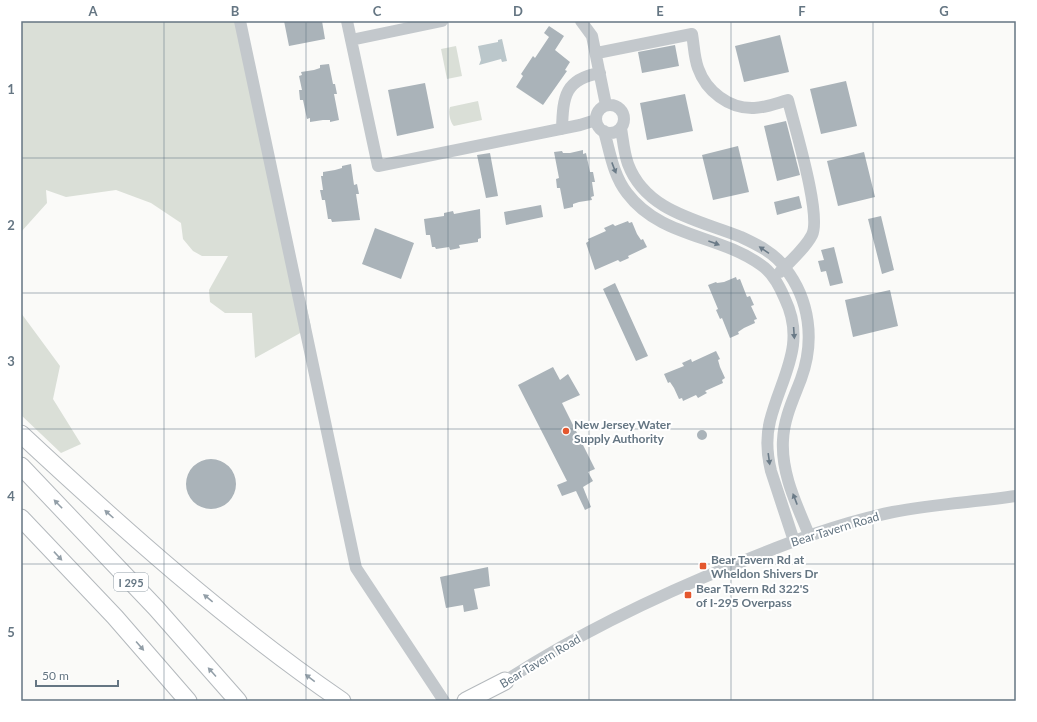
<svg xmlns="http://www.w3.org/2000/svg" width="1037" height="722" viewBox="0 0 1037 722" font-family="Lato,sans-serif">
  <rect width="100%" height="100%" fill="#fafaf8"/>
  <path fill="#dadfd7" d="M21,21H243L311,327L255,358L252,313H225L210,302L209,290L228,256H202L193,251L183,239L181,223L151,203L116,190L66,197L46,190L47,203L21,232Z
    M456,46L462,76L447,79L441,49Z
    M478,101L482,120L454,126C450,122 448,112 450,107Z
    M21,313L60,366L53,399L81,444L61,453L21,415Z"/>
  <path fill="#bbc7cb" d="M502,39L507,61L502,62L501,59L479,65L481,60L478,46L498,42V40Z"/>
  <path fill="#aab3b9" d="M284,21H322L325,39L289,46Z
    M549,26L564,36L555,50L570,62L565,70L567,71L543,105L516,87L523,76L521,74L533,56L535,58L549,37L544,33Z
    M780,35L789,72L744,82L735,46Z
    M675,45L679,66L642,73L638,52Z
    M329,64L333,84H335L337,94H334L339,120L330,122V120H323L310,122V118L307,119L303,100H300L299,90H302L299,76L302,75L301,72L314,70L320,68V65Z
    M846,81L857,126L821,134L810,89Z
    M425,83L434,128L397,136L388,90Z
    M685,94L693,131L647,140L640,103Z
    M786,121L800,175L777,181L764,126Z
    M738,146L749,192L713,200L702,155Z
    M583,150V154L586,153L590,172H593L595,182H592L594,196L591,197L592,200L579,202L573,204V207L564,209L560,188H557L556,179L559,178L554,152L562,151L563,153H570Z
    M864,152L875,197L838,206L827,161Z
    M490,153L498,196L486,198L477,155Z
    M351,164L354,185L357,184L359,194H356L360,220L332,222L331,219H328L325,200H322L320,190H323L321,176H323V172L335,170L342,168V166Z
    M799,196L802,208L777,215L774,202Z
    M541,205L543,217L506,225L504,212Z
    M480,209L481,238L478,239V242L459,245L460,248L450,250L449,247L436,249L435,247H432L430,235H426L424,219L444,216V213L453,211L454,214Z
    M881,216L894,270L882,274L868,219Z
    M628,221L629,223L632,222L637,234L641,240L643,239L647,247L628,256L629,258L620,262L618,260L595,270L586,243L589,241L588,239L606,231L604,228L613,224L615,226Z
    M375,228L414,243L401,279L362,264Z
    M834,247L843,283L830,286L826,271L821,272L818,261L824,260L821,250Z
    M736,277L737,280L740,279L747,297L750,296L754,305L751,306L757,319L754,320L755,323L744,328L738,332L739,334L730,338L722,318L720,319L716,310L718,309L708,285L716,282L717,283L724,282Z
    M615,283L648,356L636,361L603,289Z
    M890,290L898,326L853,337L845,300Z
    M716,351L720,359L718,360L720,367L725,378L722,380L723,383L705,391L707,393L698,398L696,395L683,401L682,398L679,399L674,388L670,382L668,383L664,374L684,366L682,363L691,359L692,362Z
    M553,367L560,380L568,374L580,395L562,403L595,469L588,472L593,481L583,487L591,507L585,510L576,491L562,496L557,485L567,481L518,385Z
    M697 435a5 5 0 1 1 10 0a5 5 0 1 1-10 0Z
    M186 484a25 25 0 1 1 50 0a25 25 0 1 1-50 0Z
    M488,567L490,586L474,589L478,609L464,612L463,605L446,608L440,577Z"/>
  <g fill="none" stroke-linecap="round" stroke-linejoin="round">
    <defs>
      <path id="highway" d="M21,434C122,528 228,623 342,701
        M21,466L156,608L238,701
        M21,518L115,617L188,701
        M466,701L505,681"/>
    </defs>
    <use href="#highway" stroke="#b4b9bd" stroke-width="19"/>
    <path stroke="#c3c8cc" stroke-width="12" d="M240,21L356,568L444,701
      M347,21L378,166L580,125L596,120
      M581,21L592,36L606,105
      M351,40L442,21
      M597,53L692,34C694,45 694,57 698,68C706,91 729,109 754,108C765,108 777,103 788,100C794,125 822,215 812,235C805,249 791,260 780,272
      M596 119a14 14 0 1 1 28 0a14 14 0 1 1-28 0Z
      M621,128C623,140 624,153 628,164C646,212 699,220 741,237C756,244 775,253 785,268C810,300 815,341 801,379C793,400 784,418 783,440C781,474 797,505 809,535
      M562,129C563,96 565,79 600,73
      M604,131C610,152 613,175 627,193C661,238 718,234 761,265C772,272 780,287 785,299C807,345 781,377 770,421C766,437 767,455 771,471L794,541
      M499,685C573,636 654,597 736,564C787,543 839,523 893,512C934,504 975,502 1016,496"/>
    <use href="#highway" stroke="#fff" stroke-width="17"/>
  </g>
  <defs><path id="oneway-solid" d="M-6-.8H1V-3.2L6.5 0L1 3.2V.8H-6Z"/></defs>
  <g fill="#6a7a87">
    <use href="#oneway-solid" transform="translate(614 168) rotate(69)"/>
    <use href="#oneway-solid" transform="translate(714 243) rotate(20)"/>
    <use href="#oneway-solid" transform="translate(764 250) rotate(-146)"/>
    <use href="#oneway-solid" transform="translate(794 333) rotate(86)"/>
    <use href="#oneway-solid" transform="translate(769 459) rotate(82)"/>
    <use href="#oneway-solid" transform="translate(795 499) rotate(-111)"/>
  </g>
  <g fill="#939fa8">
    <use href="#oneway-solid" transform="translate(58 504) rotate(-134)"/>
    <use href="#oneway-solid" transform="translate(109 514) rotate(-138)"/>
    <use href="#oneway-solid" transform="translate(58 556) rotate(47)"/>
    <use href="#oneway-solid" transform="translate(208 598) rotate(-141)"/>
    <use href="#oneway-solid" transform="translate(140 646) rotate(49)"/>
    <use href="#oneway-solid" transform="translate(212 672) rotate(-132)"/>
    <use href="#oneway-solid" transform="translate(310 678) rotate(-143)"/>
  </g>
  <path fill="none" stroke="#657683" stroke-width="1" stroke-opacity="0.55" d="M164,21V701M306,21V701M448,21V701M589,21V701M731,21V701M873,21V701M21,158H1016M21,293H1016M21,429H1016M21,564H1016"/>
  <g fill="#e4572e" stroke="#fff" stroke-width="1.5">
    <circle cx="566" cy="431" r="4"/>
    <rect x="699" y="562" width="8" height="8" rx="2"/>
    <rect x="684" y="591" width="8" height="8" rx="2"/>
  </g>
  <g text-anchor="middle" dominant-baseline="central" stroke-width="4" stroke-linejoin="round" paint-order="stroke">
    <rect fill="#fff" stroke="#939fa8" stroke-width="1" x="114" y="573" width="34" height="18" rx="3"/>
    <g font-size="11" font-weight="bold" fill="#657683">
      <text x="131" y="582">I 295</text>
    </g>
    <g font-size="12" font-weight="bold" fill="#657683" stroke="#fff" text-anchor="start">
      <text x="574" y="424">New Jersey Water<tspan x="574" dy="14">Supply Authority</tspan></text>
      <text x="711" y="559">Bear Tavern Rd at<tspan x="711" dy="14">Wheldon Shivers Dr</tspan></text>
      <text x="696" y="588">Bear Tavern Rd 322'S<tspan x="696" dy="14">of I-295 Overpass</tspan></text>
    </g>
    <g font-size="12" fill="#657683" stroke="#fff">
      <text transform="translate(835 529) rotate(-17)">Bear Tavern Road</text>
      <text transform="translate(540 661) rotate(-31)">Bear Tavern Road</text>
    </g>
  </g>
  <rect width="1037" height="722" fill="none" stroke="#ffffff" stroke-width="44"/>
  <path d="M36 680v6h82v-6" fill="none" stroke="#657683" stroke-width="2"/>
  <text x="42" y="680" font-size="12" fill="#657683" stroke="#ffffff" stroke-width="3" paint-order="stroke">50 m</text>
  <rect x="22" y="22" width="993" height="678" fill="none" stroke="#657683" stroke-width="1.5"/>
  <g font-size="13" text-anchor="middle" font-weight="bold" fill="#657683">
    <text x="93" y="16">A</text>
    <text x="235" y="16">B</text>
    <text x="377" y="16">C</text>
    <text x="518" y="16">D</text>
    <text x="660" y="16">E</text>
    <text x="802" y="16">F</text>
    <text x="944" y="16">G</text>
    <text x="11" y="94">1</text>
    <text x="11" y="230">2</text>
    <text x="11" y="366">3</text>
    <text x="11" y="501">4</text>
    <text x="11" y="637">5</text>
  </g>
</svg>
